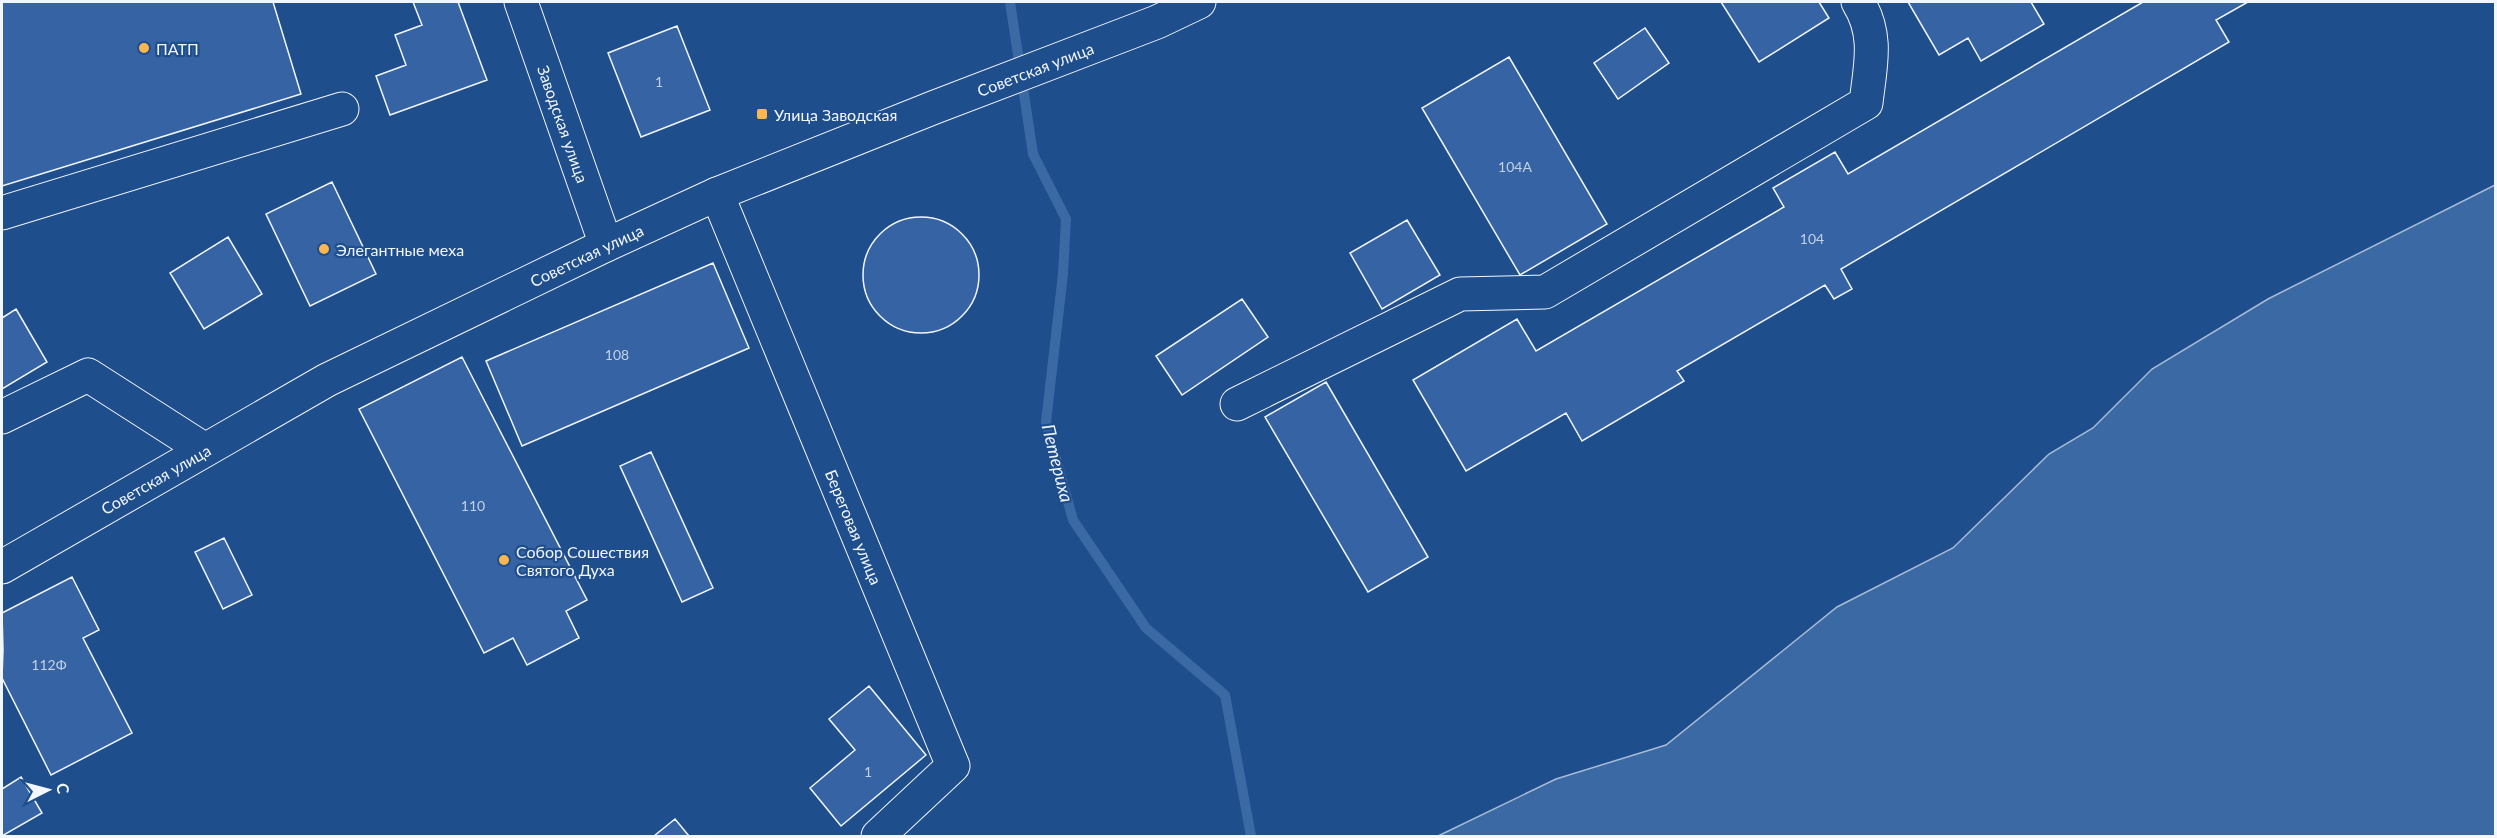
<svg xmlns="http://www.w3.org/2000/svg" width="2497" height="838" viewBox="0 0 2497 838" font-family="Lato,sans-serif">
  <rect width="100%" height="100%" fill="#1f4e8c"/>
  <path fill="#3b69a3" stroke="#a8bbd7" stroke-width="1.5" d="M2495,185V836H1438L1556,779L1666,745L1837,607L1953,548L2049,454L2093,428L2152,369L2268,299Z"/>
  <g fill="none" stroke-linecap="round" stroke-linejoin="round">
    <path stroke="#3b69a3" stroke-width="10" d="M1010,2L1033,154L1066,219L1063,274L1046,422L1073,520L1146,628L1225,695L1251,836"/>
  </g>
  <path fill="#3563a3" stroke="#f2f6ff" stroke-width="1.5" d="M2,2H273L301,94L2,186Z
    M413,2H458L487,80L390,115L376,76L406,65L395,35L422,25Z
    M1721,2H1819L1829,18L1759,62Z
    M1908,2H2031L2044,24L1981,61L1968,38L1939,55Z
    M2143,2H2248L2216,20L2229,42L1841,269L1852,289L1834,299L1825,285L1677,371L1684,381L1582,441L1566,413L1466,471L1413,380L1517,319L1536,351L1784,207L1773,188L1835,152L1848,174Z
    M677,26L710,110L641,137L608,53Z
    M1645,28L1669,63L1618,99L1594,63Z
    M1509,57L1607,224L1520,275L1422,108Z
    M332,182L376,274L310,306L266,214Z
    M863 275a58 58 0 1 1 116 0a58 58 0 1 1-116 0Z
    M1407,220L1440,275L1382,309L1350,253Z
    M228,237L262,294L204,329L170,273Z
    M713,263L749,348L522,446L486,361Z
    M1242,299L1268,337L1182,395L1156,356Z
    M16,309L47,362L2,389V318Z
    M462,357L587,600L566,611L579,638L527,665L513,638L484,653L359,409Z
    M1326,382L1428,557L1368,592L1265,417Z
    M651,452L713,588L682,602L620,466Z
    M224,538L252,595L223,609L195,552Z
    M72,577L99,630L83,638L132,733L51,775L2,678L3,650L2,613Z
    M869,686L926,755L841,826L810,788L855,750L829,719Z
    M21,777L42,813L2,836V789Z
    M675,819L689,836H654Z"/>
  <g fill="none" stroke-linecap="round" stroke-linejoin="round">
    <defs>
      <g id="minor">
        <path id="s1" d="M521,2L606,245"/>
        <path id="s2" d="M717,194L953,766L878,836"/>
        <path d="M2,213L342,109"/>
        <path d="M1237,404L1460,294L1545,292L1866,103C1870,67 1879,35 1858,2"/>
        <path d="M2,417L88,375L205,450"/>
      </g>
      <g id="major">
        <path id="s3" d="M2,567L327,380L606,245L717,194L935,107L1157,22L1199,2"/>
      </g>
    </defs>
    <use href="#minor" stroke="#f2f6ff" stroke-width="35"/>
    <use href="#major" stroke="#f2f6ff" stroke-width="35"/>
    <use href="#minor" stroke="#1f4e8c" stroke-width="33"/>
    <use href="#major" stroke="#1f4e8c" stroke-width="33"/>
  </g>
  <g fill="#ffb74d" stroke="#1f4e8c" stroke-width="2">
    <circle cx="144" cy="48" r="6"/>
    <rect x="756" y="108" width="12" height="12" rx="3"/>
    <circle cx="324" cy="249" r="6"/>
    <circle cx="504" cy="560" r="6"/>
  </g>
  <g text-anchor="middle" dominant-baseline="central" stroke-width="4.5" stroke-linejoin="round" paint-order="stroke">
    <g font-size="14" fill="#c3d1e8">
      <text x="659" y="81">1</text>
      <text x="1515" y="166">104А</text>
      <text x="1812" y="238">104</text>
      <text x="617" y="354">108</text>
      <text x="473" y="505">110</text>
      <text x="49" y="664">112Ф</text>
      <text x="868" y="771">1</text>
    </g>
    <g font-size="16" fill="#f2f6ff" stroke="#1f4e8c" text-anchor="start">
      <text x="156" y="48">ПАТП</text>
      <text x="774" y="114">Улица Заводская</text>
      <text x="336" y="249">Элегантные меха</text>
      <text x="516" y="551">Собор Сошествия<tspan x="516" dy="18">Святого Духа</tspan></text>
    </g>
    <g font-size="16" fill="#f2f6ff" stroke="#1f4e8c">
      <text stroke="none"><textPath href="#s3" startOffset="1149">Советская улица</textPath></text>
      <text stroke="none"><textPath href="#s1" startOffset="129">Заводская улица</textPath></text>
      <text stroke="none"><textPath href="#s3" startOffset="663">Советская улица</textPath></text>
      <text stroke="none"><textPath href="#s3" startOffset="177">Советская улица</textPath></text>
      <text stroke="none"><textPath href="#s2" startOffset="360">Береговая улица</textPath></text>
    </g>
    <g font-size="18" font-style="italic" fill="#f2f6ff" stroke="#1f4e8c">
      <text transform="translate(1058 463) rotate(76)">Петериха</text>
    </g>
  </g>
  <rect width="2497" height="838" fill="none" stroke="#f2f6ff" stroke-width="6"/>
  <g transform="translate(48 790) rotate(84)" stroke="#1f4e8c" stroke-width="4.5" paint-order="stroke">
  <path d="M0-4.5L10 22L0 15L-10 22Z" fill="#f2f6ff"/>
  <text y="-9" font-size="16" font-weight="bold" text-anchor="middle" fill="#f2f6ff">С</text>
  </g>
</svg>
